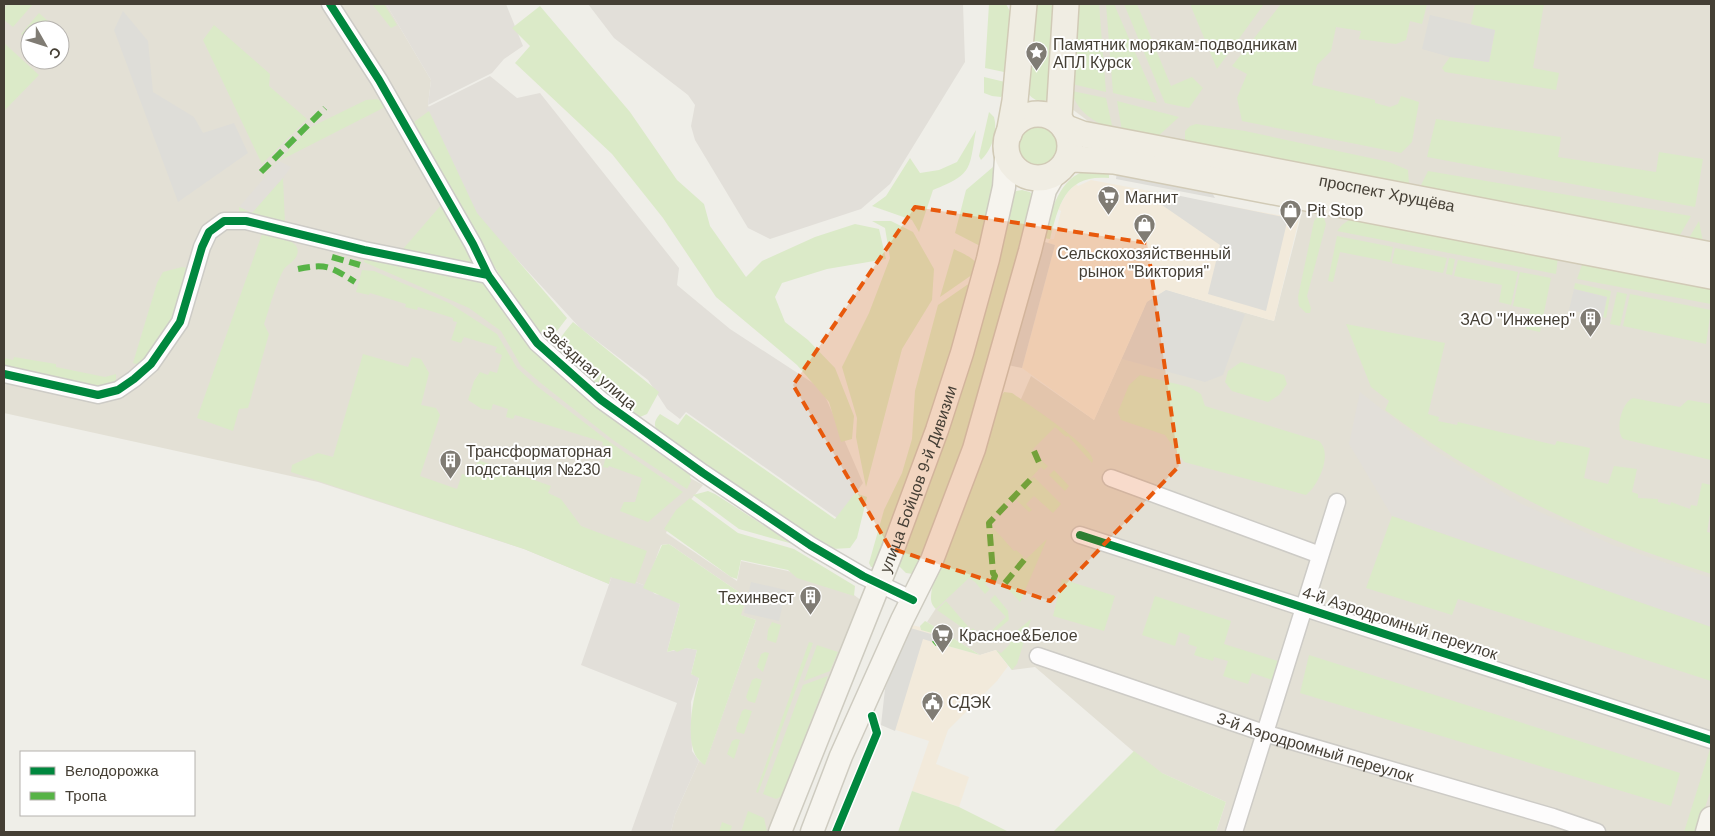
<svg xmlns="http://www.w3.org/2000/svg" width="1715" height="836" viewBox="0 0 1715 836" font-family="Arial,sans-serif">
  <rect width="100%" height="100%" fill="#efeee8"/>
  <path fill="#e3e0d5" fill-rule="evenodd" d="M4,4H386L431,80L428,105L479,212L503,330L573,396L666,465L703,485L669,526L666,533L737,581L741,561L788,571L854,595L877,612L792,832H671L675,815L699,761L705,764L756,620L740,615L745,602L743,595L669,544L661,545L646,586L613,573L609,584L524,549L318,482L4,413ZM30,30H60V60H30Z
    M1066,4H1711V832H1216L1226,802L1155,770L1035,667L1012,670L996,650L980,655L927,622L944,596L1014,404L1021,399L1031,376L1094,420L1147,302L1166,290L1274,321L1312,173L1100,130L1068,106Z"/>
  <path fill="#f2eadb" d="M1091,180L1299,219L1274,321L1166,290L1147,302L1094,420L1022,368L1055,245L1048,243L1050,239H1054L1061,211L1058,209L1067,193L1076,184L1078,186Z
    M908,624L920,627L921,630L939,635L937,643L980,655L996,650L1008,666L997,681L948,730L936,764L969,777L959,807L912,791L929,741L881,725Z"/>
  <path fill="#e2dfd9" d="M386,4H506L523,46L504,59L492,73L428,105L431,80Z
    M588,4H963L965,62L890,184L861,209L770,239L748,228L695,140L691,126L695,105L688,95L614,38Z
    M490,76L517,98L540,93L679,268L677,285L730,329L822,389L863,483L837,518L686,412L680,419L667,409L648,380L580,328L476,215L426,108Z
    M279,161L291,167L283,178L252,213L239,207Z
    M1360,392L1431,448L1520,503L1613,545L1711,578V627L1392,516L1349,444Z
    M613,573L646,586L655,594L666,596L680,604L667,652L686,648L697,650L691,674L699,677L691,702L692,751L699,761L675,815L671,832H631L677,703L581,665Z"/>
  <path fill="#dbeac8" d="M8,4H33L13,27L4,20V9Z
    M372,4H384L397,25L391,28Z
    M989,4H1006L1011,13L1004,72L985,68Z
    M1034,4H1060L1048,100C1039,102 1034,101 1028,93Z
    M1074,4H1099L1106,92L1072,84Z
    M1106,4H1114L1157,103L1113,93Z
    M1124,4H1137L1171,86L1192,77L1203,88L1189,108L1165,103Z
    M1190,4H1264L1217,69Z
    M1281,4H1427L1422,24L1410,21L1406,40L1396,44L1359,39L1361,31L1336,27L1331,51L1317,65L1312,85L1375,100V103L1390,107L1398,104L1401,96L1419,102L1412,142L1401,153L1242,121L1237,98L1247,74L1232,66Z
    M1475,4H1544L1533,68L1559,73L1556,90L1445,72L1442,68L1450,57L1489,62L1495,31L1471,24Z
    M540,6L630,112L677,180L704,204L710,226L746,277L762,261L815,237L855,224L879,229L886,259L827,269L782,283L775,297L785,322L808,340L835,368L854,416L852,439L841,442L829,402L797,365L716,297L663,218L612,154L515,63L530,46L512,28Z
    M39,13L57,29L30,30V41L21,34Z
    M214,25L270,74L269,86L307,119L262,164L203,40Z
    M4,43L39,75L4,111Z
    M984,77L1005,82V92L1001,97L992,96L984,93Z
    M1072,91L1106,98L1113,130C1095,122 1076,112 1072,91Z
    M377,99L389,105L279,161L311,127L366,100Z
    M1117,101L1179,117L1155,139L1122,131Z
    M429,111L477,213L567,318L557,331L547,335L538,331L525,316L452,198L414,122Z
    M989,112L994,117C998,132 992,149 981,160L979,156Z
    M1436,119L1561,137L1558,157L1656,172L1659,152L1703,159L1695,207L1427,157Z
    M1013 146a25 25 0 1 1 50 0a25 25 0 1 1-50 0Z
    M1196,124L1245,131L1389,162L1408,170L1409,184L1400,190L1185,145V131L1190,126Z
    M976,130C969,170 973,174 933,190L919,232L912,220L872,206L886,196L910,158L920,173L939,170L957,162Z
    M993,167L997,176L984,248L955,233L966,190Z
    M1109,170V178C1066,174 1059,203 1050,239L1043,238C1050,216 1057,182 1082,172C1090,169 1101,170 1109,170Z
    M1428,171L1691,216L1677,240L1429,194L1421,185Z
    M283,178L285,224L239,212V207L252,213Z
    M1022,190L1030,192L1035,198L967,447L923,563L913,574L906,573L899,566L898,558L1012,196L1016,191Z
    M442,204L472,259L470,264L351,240L352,238L403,249Z
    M1319,215H1323L1326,224L1307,296L1311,308L1310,313H1306L1299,306L1298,297L1314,221Z
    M1353,217L1558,257L1556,274L1337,231L1342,225Z
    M872,221H891L913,232L934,269L932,300L902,349L866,487L856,437L857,418L842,367L869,313L890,258L885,228Z
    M1699,221L1704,247L1686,243Z
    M262,234C271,236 303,238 297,255C295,261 288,264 284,269C275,285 270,307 264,324L269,334L248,408L239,409L233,431L197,418Z
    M1337,236L1393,247L1390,262L1340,252L1333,282L1328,281Z
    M1395,248L1447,258L1443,273L1392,263Z
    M954,249C963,254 977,258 979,270L940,297Z
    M365,258L480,282L487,287C498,303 509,322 522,337C571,392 631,433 690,475L691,481L687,489L613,440L542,384L521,366L501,331L469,308L364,262Z
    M1449,258L1455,259L1452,275L1446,274Z
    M1458,260L1518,272L1511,305L1499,302L1502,285L1454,276Z
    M1583,262L1711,286V304L1577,279Z
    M182,267L187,268L174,318L140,365L133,363L157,283L163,272Z
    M362,270L374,271L449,303L497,334L517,368L538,387L611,443L683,492L648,522L620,511L624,502H635L642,478L609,466L608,468L603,467L609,447L602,445L603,442L515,415L513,419L506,417L508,409L493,404L491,410L482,409L468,400L474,381L480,372L488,375L490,371L497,373L502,355L495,352L497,347L464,337L461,343L451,340L457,322L453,321V318L418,307L417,310L405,307L406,304L370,293L369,295L356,292Z
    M1520,272L1551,278L1540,332L1526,329L1530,309L1513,306Z
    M977,278L942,392L875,567H871L869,563L884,510L902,473L912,439L915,391L938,305Z
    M1575,283L1611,291L1606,318L1603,317L1607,297L1574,289Z
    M1617,292L1627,294L1620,326L1610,324Z
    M1630,294L1711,310L1706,344L1623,326Z
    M573,322L659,392L647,414L640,417L561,356C554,342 564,333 573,322Z
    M1346,324L1445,343L1428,414L1439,417L1438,421L1457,425L1458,422L1555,445L1557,441L1590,448L1584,478L1608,484L1614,466L1637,469L1632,492L1638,494V498L1658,499V502L1670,505L1671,502L1690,509L1691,505L1697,506L1702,483L1711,485V508L1707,532L1711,533V574C1679,563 1646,553 1615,540C1533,507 1455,463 1385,410L1389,401L1371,387Z
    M363,354L408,367L412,357L421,359L429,373L421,405L436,408L440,415L420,476L457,489L462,474L472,476L478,460L551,486L548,493L561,499L581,526L647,551L635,584L610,577L609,584L524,549L291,472L292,465L318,453L333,457Z
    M14,357L56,364V367L105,377L116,374V383L95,387L4,369V358L13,360Z
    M1241,362L1284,375L1287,384L1279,395L1268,402L1232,391L1225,382L1228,371Z
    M1140,375L1189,387L1201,394L1205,406L1319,441C1333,453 1319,485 1306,495L1184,462L1165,435L1121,420L1118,412L1129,385Z
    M1004,392L1012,393C1026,403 1092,446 1093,460L1092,463L1068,436L1066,437L1055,427L1033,449L1038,455L1037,457L1048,466L1044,470L1041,467L1029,480L1034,477L1061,504L1053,513L1034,496L1026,504L1032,510L1029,512L1013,497L988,522L1014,551L1016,550L1026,559L1047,539L1020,602L995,575L985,584L990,589L985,594L975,582L969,578L936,609C929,603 931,596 932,588L1000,398Z
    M1633,398L1680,407L1688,400L1711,404V460L1623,439C1615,430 1621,403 1633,398Z
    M660,414L678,425L686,414L835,519L855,493L867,497L857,538L850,548L832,549L662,436C654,428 652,423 660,414Z
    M1054,470L1069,486L1065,491L1049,475Z
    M708,491L715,494L793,544L739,529L693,495Z
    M690,498L738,533L794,549L855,586L854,596L797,578L788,570L741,560L737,579L731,577L664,529L676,510Z
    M1392,516L1711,627V681L1458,599L1452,615L1366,588Z
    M669,544L743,595L745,602L741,615L756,620L705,765C681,753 693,699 699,678L691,674L697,650L686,648L677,652L674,650L667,652L680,604L643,588L662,545Z
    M1062,579L1115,596L1104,631L1053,616Z
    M995,595L1008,611L1009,620L983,642L937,610L946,601L971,630L973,628L983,639L1006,617L990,600Z
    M1155,596L1231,621L1224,644L1278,661L1272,680L1252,673L1248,684L1223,676L1228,661L1214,657L1213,661L1194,655L1197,647L1188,644L1190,636L1179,632L1175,646L1142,635Z
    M1031,619L1017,664L1012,670L996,650L1001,653L1010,644L1007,639Z
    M925,621L927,622L980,655L937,643L939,635L921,630L920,626Z
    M772,622L781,625L776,643L767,640L768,630Z
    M809,642L813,643L758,793L756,792Z
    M817,645L838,652L830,671L804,681Z
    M765,652L769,653L763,672L757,667L761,654Z
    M1309,655L1680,773L1671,806L1300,693Z
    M828,676L782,796L776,799L763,794L803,685Z
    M756,678L762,680L755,703L748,701L746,697L752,680Z
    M745,709L752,711L744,734L737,732L736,728L742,711Z
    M736,739L740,740L734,759L727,754L732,741Z
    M1711,746V789L1697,832H1684Z
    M1134,751L1162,773L1226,802L1216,832H1053Z
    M912,791L959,807L1009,832H898Z
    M748,811L764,818L767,832H741Z
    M722,822L732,826L730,832H719Z"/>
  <path fill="#deddd8" d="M123,11L148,41L153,92L194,117L203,133L234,123L248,153L178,202L114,30Z
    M1430,15L1495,30L1489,62L1450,57L1422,49Z
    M1117,171L1210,189L1215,198L1116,179Z
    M1161,192L1288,218L1266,311L1208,294L1220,245L1159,203Z
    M1042,241L1055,245L1022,368L1008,365Z
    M1574,289L1607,297L1603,317L1569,310Z
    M1166,290L1245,314L1223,375L1205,382L1122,359L1147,302Z
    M751,582L786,590L779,621L744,613Z
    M907,627L938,636L936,643L923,639L895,731L881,725L885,689Z"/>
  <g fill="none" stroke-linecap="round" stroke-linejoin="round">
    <defs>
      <g id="street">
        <path d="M330,4L379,80L473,244L488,275L537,343L601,400L703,473L810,545L863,576L913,600"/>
        <path d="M4,374L98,395L118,390L134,379L151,364L180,322L202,247L209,232L224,221H246L364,250L488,275"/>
        <path d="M1111,478L1320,555"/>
        <path d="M1080,535L1711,740"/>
        <path id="s1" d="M1038,656L1264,733L1553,817L1597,832"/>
        <path d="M1234,832L1337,502"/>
      </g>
      <g id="secondary">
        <path id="s2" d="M780,832L893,549L937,430L962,353L988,259L1004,187L1007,144"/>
        <path d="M812,832L841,756L902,620L932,560L974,449L1030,251L1045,190L1055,173"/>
        <path d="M1707,832L1711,818"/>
      </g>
      <g id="primary">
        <circle cx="1038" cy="146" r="32"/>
        <path id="s3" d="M1064,127L1082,134L1711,255"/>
        <path d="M1064,127L1059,117L1066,4"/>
        <path d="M1009,134L1015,101L1024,4"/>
        <path d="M1066,162L1073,159L1114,161L1711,276"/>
      </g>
    </defs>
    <use href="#street" stroke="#cdcbc6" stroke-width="19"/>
    <use href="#secondary" stroke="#cecbc0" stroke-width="25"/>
    <use href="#primary" stroke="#d1cab6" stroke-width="28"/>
    <use href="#street" stroke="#fdfcfc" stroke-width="16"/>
    <use href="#secondary" stroke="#f6f4ee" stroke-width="22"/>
    <use href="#primary" stroke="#f0ede3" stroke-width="25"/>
    <path stroke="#57b346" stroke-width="6" stroke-dasharray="12 6" stroke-linecap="butt" d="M261,172L325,108
      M332,257L360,265
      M298,269C327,263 331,267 355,282
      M1034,451L1041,467
      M993,581L995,576L993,573L989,523L1030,480
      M1005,583L1025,559
      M934,644L945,634"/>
    <defs>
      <path id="cycleway" d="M330,4L379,80L473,244L488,275L537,343L601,400L703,473L810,545L863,576L913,600
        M4,374L98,395L118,390L134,379L151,364L180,322L202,247L209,232L224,221H246L364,250L488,275
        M1080,535L1711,740
        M836,832L877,733L872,716"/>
    </defs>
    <use href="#cycleway" stroke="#fff" stroke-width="11"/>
    <use href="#cycleway" stroke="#00873e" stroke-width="8"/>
  </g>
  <path fill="#e8590c" fill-opacity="0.2" stroke="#e8590c" stroke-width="4" stroke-dasharray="10 6" stroke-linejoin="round" d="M915,207L1147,243L1179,466L1050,601L890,548L793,385Z"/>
  <defs>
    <symbol id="sight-pin" viewBox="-11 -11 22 30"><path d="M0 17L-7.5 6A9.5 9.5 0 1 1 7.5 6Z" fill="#807c74" stroke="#fff"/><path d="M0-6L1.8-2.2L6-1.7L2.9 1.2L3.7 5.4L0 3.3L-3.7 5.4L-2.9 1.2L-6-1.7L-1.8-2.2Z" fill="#fff"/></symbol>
    <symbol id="supermarket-pin" viewBox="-11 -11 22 30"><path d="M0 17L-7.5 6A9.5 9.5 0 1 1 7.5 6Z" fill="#807c74" stroke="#fff"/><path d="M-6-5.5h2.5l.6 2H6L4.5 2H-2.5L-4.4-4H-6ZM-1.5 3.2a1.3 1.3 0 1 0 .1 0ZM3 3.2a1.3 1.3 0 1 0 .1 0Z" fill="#fff"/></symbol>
    <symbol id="shop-pin" viewBox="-11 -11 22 30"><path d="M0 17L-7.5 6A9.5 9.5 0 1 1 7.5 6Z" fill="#807c74" stroke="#fff"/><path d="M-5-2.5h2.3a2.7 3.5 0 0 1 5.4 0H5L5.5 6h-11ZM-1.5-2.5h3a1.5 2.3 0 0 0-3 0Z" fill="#fff"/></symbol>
    <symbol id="building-pin" viewBox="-11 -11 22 30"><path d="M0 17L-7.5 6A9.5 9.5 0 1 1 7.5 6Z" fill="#807c74" stroke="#fff"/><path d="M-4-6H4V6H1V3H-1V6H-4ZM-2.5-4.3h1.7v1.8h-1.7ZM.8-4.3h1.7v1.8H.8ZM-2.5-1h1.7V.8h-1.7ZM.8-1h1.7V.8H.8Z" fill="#fff"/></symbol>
    <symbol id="civic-pin" viewBox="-11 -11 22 30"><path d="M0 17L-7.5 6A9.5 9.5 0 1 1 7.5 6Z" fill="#807c74" stroke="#fff"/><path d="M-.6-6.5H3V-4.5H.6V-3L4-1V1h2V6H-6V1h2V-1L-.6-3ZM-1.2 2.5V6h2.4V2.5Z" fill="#fff"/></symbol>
  </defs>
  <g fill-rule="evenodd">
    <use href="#sight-pin" x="1024" y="40" width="25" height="34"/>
    <use href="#supermarket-pin" x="1096" y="184" width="25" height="34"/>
    <use href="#shop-pin" x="1278" y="198" width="25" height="34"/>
    <use href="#shop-pin" x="1132" y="212" width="25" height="34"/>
    <use href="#building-pin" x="1578" y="306" width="25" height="34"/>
    <use href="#building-pin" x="438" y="448" width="25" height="34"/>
    <use href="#building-pin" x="798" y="584" width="25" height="34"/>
    <use href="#supermarket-pin" x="930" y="622" width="25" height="34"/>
    <use href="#civic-pin" x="920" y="690" width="25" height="34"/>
  </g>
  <g text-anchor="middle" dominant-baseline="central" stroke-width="4" stroke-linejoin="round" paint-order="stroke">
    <g font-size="16" fill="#453f35" stroke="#fff" text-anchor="start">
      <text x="1053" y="44">Памятник морякам-подводникам<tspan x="1053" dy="18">АПЛ Курск</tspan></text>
      <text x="1125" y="197">Магнит</text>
      <text x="1307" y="210">Pit Stop</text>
      <text x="1144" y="253" text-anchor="middle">Сельскохозяйственный<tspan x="1144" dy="18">рынок "Виктория"</tspan></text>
      <text x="1575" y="319" text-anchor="end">ЗАО "Инженер"</text>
      <text x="466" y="451">Трансформаторная<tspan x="466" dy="18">подстанция №230</tspan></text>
      <text x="794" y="597" text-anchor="end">Техинвест</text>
      <text x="959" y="635">Красное&amp;Белое</text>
      <text x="948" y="702">СДЭК</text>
    </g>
    <g font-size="16" fill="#453f35" stroke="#fff">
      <text stroke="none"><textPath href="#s3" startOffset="330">проспект Хрущёва</textPath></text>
      <text transform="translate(590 368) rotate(41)">Звёздная улица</text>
      <text stroke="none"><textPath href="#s2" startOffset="379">улица Бойцов 9-й Дивизии</textPath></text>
      <text transform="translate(1400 623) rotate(18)">4-й Аэродромный переулок</text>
      <text stroke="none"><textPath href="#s1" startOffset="292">3-й Аэродромный переулок</textPath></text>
    </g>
  </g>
  <rect width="1715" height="836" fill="none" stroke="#453f35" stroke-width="10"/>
  <rect x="20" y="751" width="175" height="65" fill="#ffffff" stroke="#b5b2ae"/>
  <rect x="30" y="767" width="25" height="8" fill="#00873e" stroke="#b5b2ae"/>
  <text x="65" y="776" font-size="15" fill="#453f35">Велодорожка</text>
  <rect x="30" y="792" width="25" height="8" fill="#57b346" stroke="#b5b2ae"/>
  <text x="65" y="801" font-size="15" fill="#453f35">Тропа</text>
  <g transform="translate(45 45) rotate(129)"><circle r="24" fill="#ffffff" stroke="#b5b2ae"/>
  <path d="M0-4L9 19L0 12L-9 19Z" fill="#807c74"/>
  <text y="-8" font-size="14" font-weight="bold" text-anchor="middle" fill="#453f35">С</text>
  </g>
</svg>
